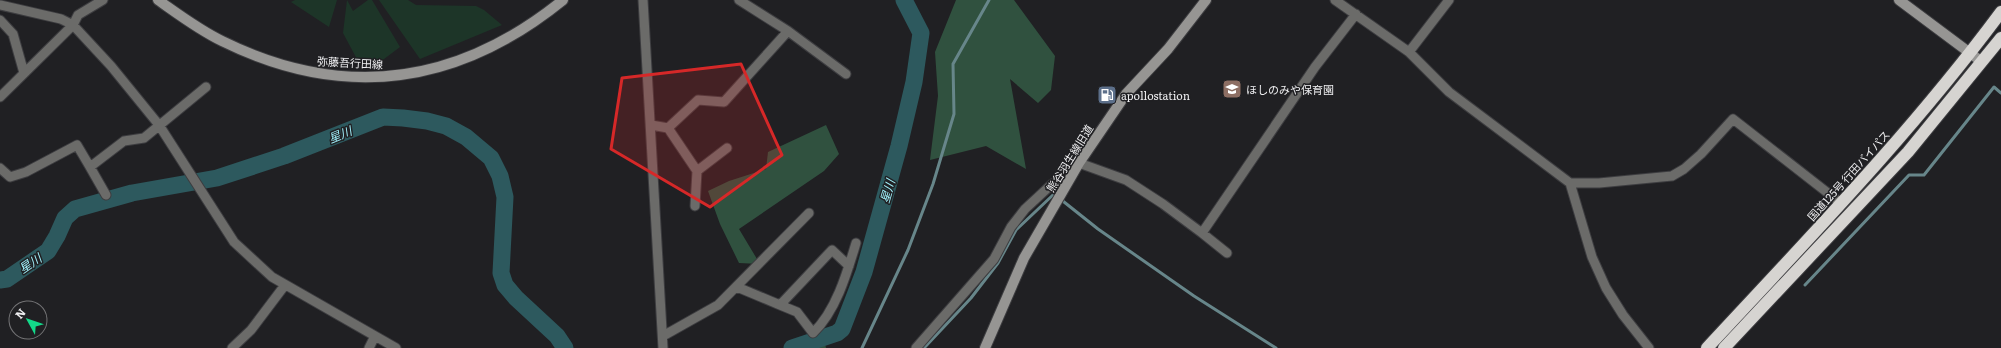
<svg xmlns="http://www.w3.org/2000/svg" width="2001" height="348" viewBox="0 0 2001 348" font-family="Literata,'Noto Sans JP',serif">
  <rect width="100%" height="100%" fill="#202023"/>
  <path fill="#1d3528" d="M295,0H337L329,27L291,2Z
    M347,0L353,11L368,0H372L400,47L376,65L358,61L343,33Z
    M379,0H408L416,5L476,6L484,10L502,25L420,59Z"/>
  <path fill="#30513f" d="M956,0H1014L1055,56L1051,90L1038,103L1010,79L1026,169L986,146L930,160L938,96L935,52Z
    M826,125L839,154L824,171L739,229L760,264L739,263L720,224L708,191L729,181L766,169L768,152Z
    M823,336L826,348H792Z"/>
  <g fill="none" stroke-linecap="round" stroke-linejoin="round">
    <path stroke="#67868a" stroke-width="3" d="M1805,285L1909,175H1924L1994,87L2001,93
      M862,348L908,250L933,184L954,114L953,64L989,0
      M924,348L971,298L998,263L1016,230L1054,194L1098,229L1194,296L1276,348"/>
    <path stroke="#2d595e" stroke-width="17" d="M0,280L7,279L48,251L57,236L65,218L75,209L132,193L217,178L284,156L383,117L403,118L427,121L446,126L466,137L491,158L500,176L505,197L501,273L505,285L516,298L557,336L565,348
      M792,348L837,333L842,329L864,272L899,146L914,82L921,33L904,0"/>
    <defs>
      <path id="street" d="M643,0L663,348
        M739,0L788,31L846,74
        M1335,0L1409,52L1449,92L1570,183L1592,257L1606,288L1623,315L1649,348
        M0,5L61,19L73,25L111,66L159,125L234,242L272,277L396,348
        M0,20L13,34L24,73
        M1409,52L1449,0
        M0,97L73,25L78,15L103,0
        M651,125L668,128L698,100L724,102L788,31
        M668,128L697,171L695,206
        M1079,163L1126,180L1163,204L1202,233L1315,67L1356,14
        M90,167L106,195
        M0,168L10,177L26,172L77,145L90,167L124,141L144,138L206,87
        M697,171L727,148
        M1570,183H1599L1672,176L1684,169L1701,154L1733,119L1842,204
        M1202,233L1227,253
        M737,287L780,305L832,250L849,266
        M780,305L797,312L813,333C836,311 847,273 856,243
        M663,336L718,305L809,213
        M232,348L251,330L285,285
        M369,348L375,336
        M916,348L994,259L1011,227L1025,209L1052,184L1068,181"/>
      <path id="secondary" d="M158,0C178,14 199,30 222,41C344,101 458,85 563,0
        M1899,0L1982,62
        M985,348L1024,258L1079,163L1126,94L1168,49L1206,0"/>
      <path id="highway" d="M1707,348C1808,239 1912,132 2001,12
        M1724,348L1908,152L2001,38"/>
    </defs>
    <use href="#street" stroke="#3d3d40" stroke-width="11"/>
    <use href="#secondary" stroke="#3d3d40" stroke-width="12"/>
    <use href="#highway" stroke="#3d3d40" stroke-width="14"/>
    <use href="#street" stroke="#6b6b69" stroke-width="9"/>
    <use href="#secondary" stroke="#969593" stroke-width="10"/>
    <use href="#highway" stroke="#d6d4d1" stroke-width="12"/>
  </g>
  <path fill="#d62828" fill-opacity="0.2" stroke="#d62828" stroke-width="3" stroke-linejoin="round" d="M741,64L782,155L710,207L611,149L622,78Z"/>
  <defs>
    <symbol id="school-square" viewBox="-11 -11 22 22"><rect x="-9" y="-9" width="18" height="18" rx="4" fill="#8d6e63" stroke="#202023"/><path d="M0-5L7-2L0 1L-7-2ZM-4 1L0 2.5L4 1V4Q0 6-4 4Z" fill="#fff"/></symbol>
    <symbol id="fuel-square" viewBox="-11 -11 22 22"><rect x="-9" y="-9" width="18" height="18" rx="4" fill="#5c6f8a" stroke="#202023"/><path d="M-5.5-6h7V0h2V4h1.3V-2.5L3-4.5l.8-.8L6-3V5H2.5V1h-1V6h-7ZM-4.2-4.7v3.2H.2V-4.7Z" fill="#fff"/></symbol>
  </defs>
  <g fill-rule="evenodd">
    <use href="#school-square" x="1221" y="78" width="22" height="22"/>
    <use href="#fuel-square" x="1096" y="84" width="22" height="22"/>
  </g>
  <g text-anchor="middle" dominant-baseline="central" stroke-width="3" stroke-linejoin="round" paint-order="stroke">
    <g font-size="11" fill="#efeff1" stroke="#202023">
      <text transform="translate(350 62) rotate(3)">弥藤吾行田線</text>
      <text transform="translate(1069 158) rotate(-58)">熊谷羽生線旧道</text>
      <text transform="translate(1848 175) rotate(-48)">国道125号 行田バイパス</text>
    </g>
    <g font-size="11" fill="#efeff1" stroke="#202023" text-anchor="start">
      <text x="1246" y="89">ほしのみや保育園</text>
      <text x="1121" y="95">apollostation</text>
    </g>
    <g font-size="12" font-style="italic" fill="#a2f3fd" stroke="#202023">
      <text transform="translate(340 134) rotate(-22)">星川</text>
      <text transform="translate(887 191) rotate(-74)">星川</text>
      <text transform="translate(30 263) rotate(-34)">星川</text>
    </g>
  </g>
  <g transform="translate(28 320) rotate(310)"><circle r="19" fill="#202023" stroke="#737375"/>
  <path d="M0-3L7 15L0 10L-7 15Z" fill="#13d98a"/>
  <text y="-6" font-size="11" font-weight="bold" text-anchor="middle" fill="#efeff1">N</text>
  </g>
</svg>
